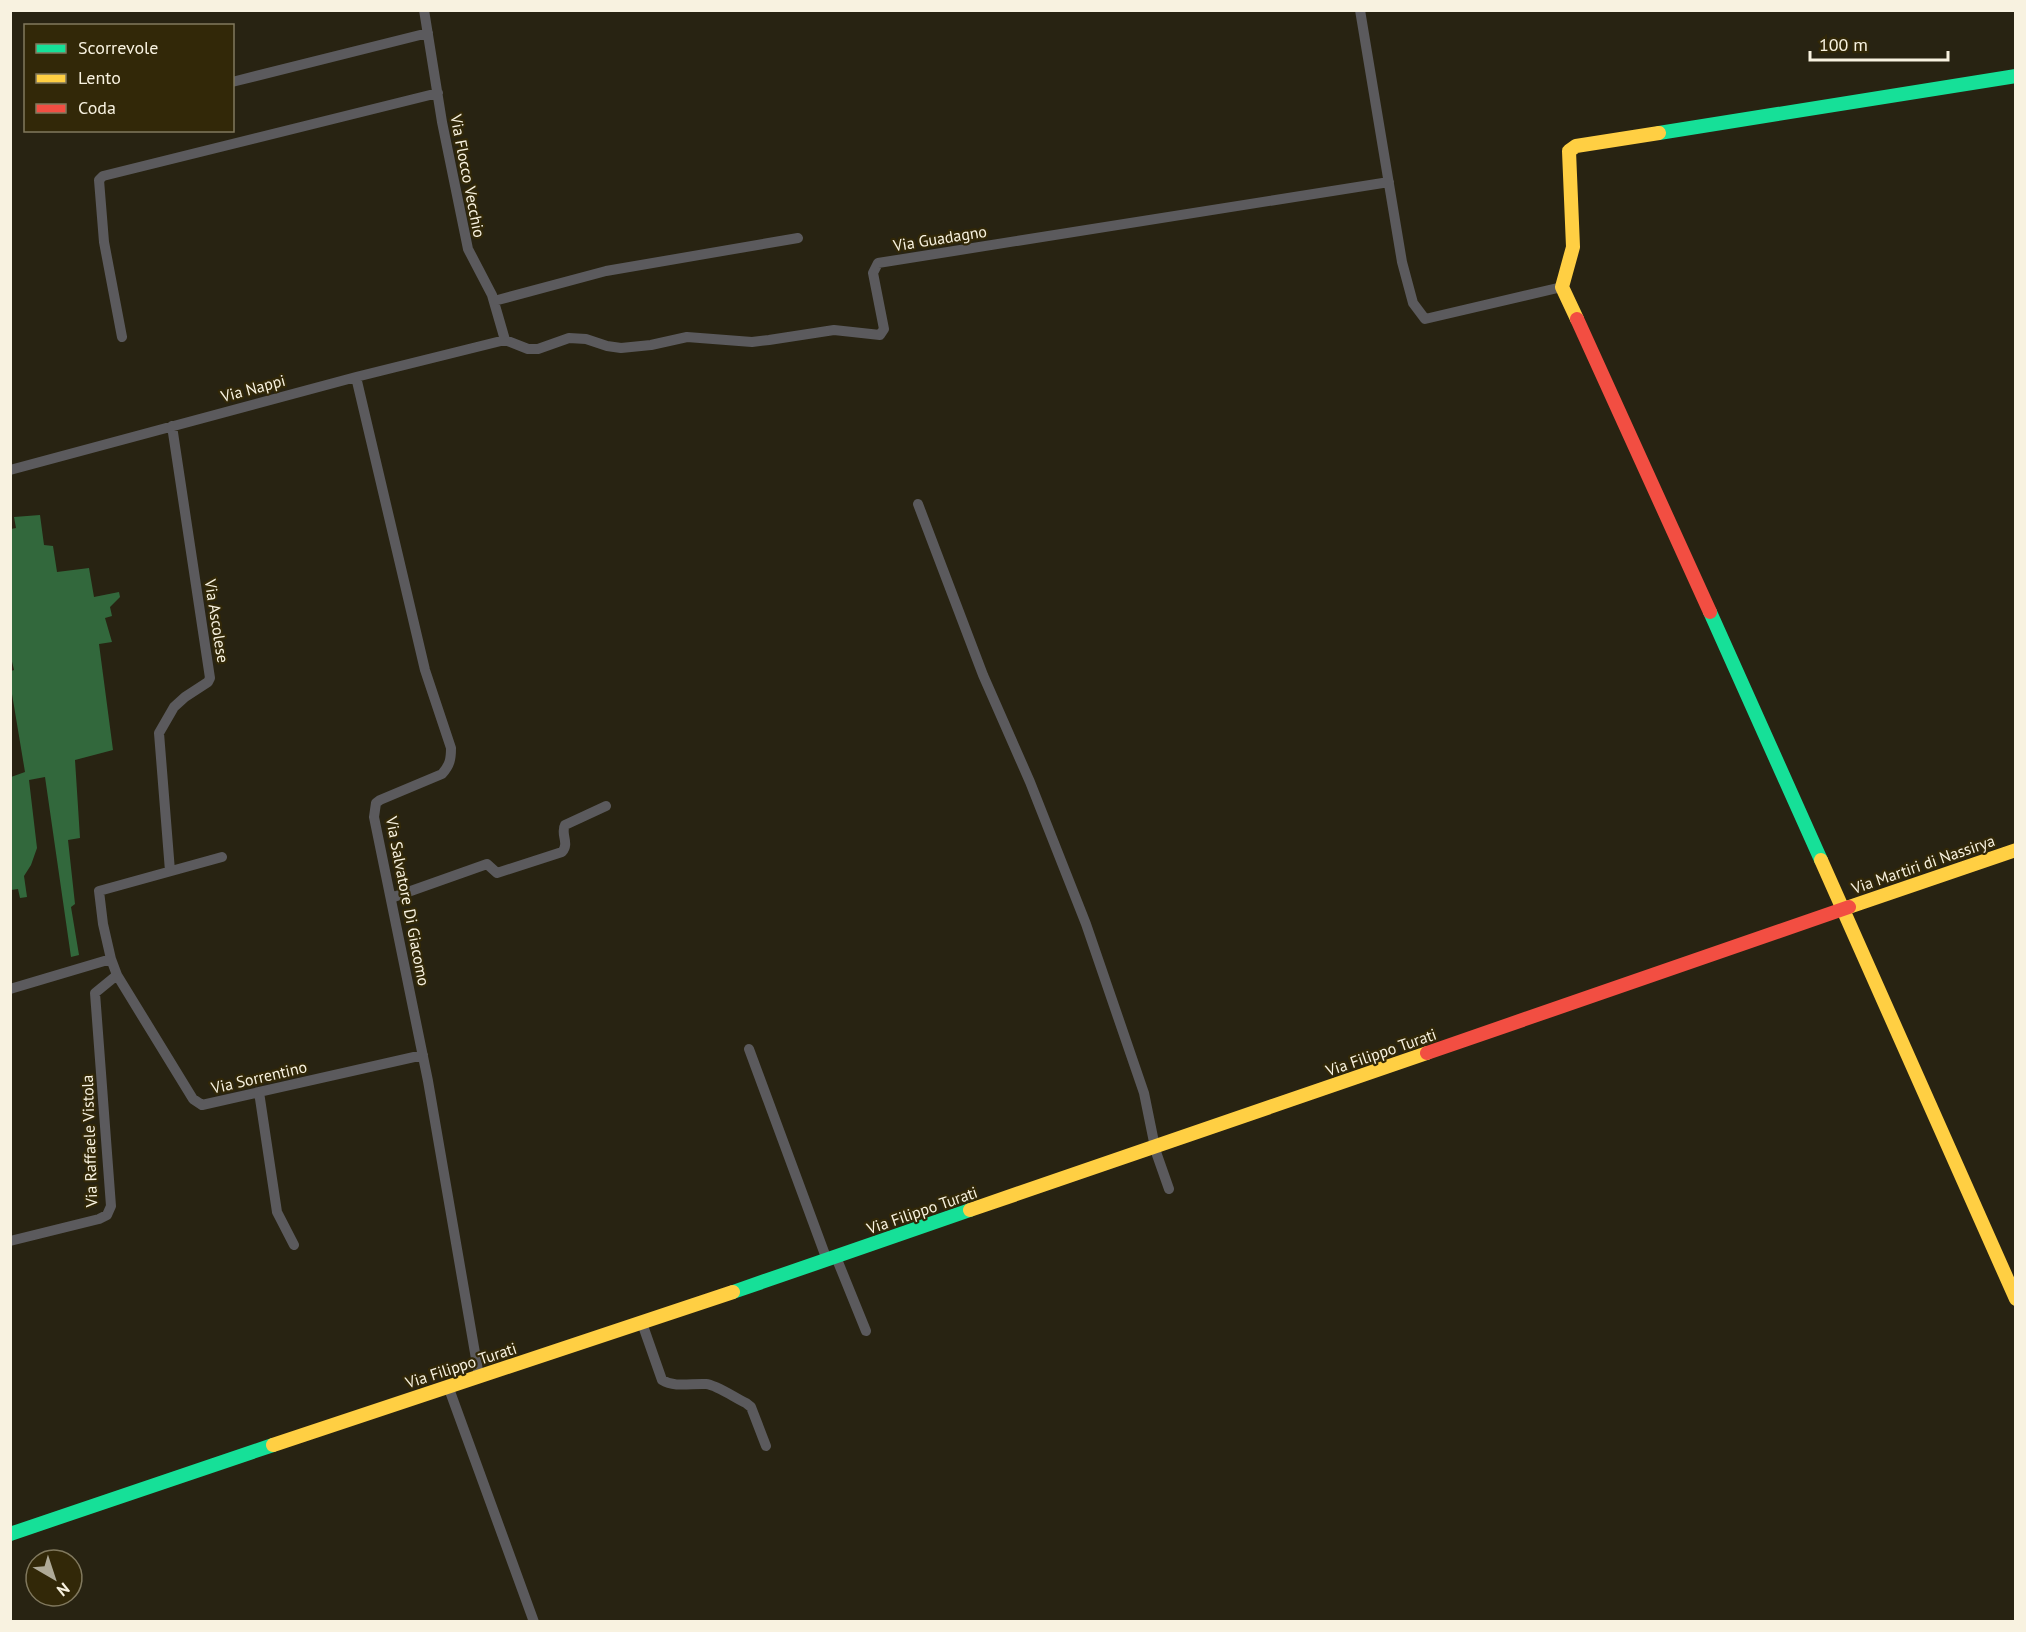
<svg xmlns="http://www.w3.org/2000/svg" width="2026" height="1632" viewBox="0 0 2026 1632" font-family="'PT Sans',sans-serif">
  <rect width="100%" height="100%" fill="#282312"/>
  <path fill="#32683c" d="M40,515L44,545L53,546L57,572L89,568L94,597L119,592L120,597L110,607L112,616L105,618L112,642L99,644L113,750L75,760L80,838L68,840L75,904L71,907L79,955L71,957L45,777L29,780L37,848L31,865L24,876L27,897L20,898L18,889L11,890V777L25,772L11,688V671L14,670L10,653L11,529L16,528L14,517Z"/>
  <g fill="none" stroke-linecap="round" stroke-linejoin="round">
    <path stroke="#5b5a5d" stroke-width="10" d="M424,10L442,122L468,249L492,295L505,340
      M1360,10L1402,262L1413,303L1425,319L1562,287
      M232,82L428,33
      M494,301L606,271L798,238
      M122,337L104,242L99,180L103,176L438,93
      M505,340L528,349H538L569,338L586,339L607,346L621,348L651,345L687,337L752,342L769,340L834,330L880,335L884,329L873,273L878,263L1389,182
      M356,377L425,670L451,748C451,759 450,765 442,774L380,800L376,803L374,817L428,1081L479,1376
      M10,470L356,377L505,340
      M918,504L983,675L1030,782L1086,924L1144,1093L1156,1152L1169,1189
      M170,871L159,733L174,707L185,697L208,682L210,678L172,426
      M391,898L487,864L497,873L562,852C570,843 560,834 565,825L606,806
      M111,959L103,924L99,891L222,857
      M10,989L111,959L117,975L193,1099L202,1105L423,1055
      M749,1049L827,1260
      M259,1092L277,1212L294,1245
      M10,1241L99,1219L107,1215L111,1206L95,993L117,975
      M836,1257L866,1331
      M642,1323L662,1380C675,1388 692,1383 706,1384C717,1385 735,1398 746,1403L751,1407L766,1446
      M448,1386L534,1622"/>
    <path stroke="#16e098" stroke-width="14" d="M1659,133L2016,76
      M1710,612L1821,860
      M733,1292L970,1210
      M10,1534L273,1445"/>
    <path stroke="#ffcf43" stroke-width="14" d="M1577,319L1562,287L1573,247L1569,151L1576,146L1659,133
      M1821,860L2016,1299
      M1849,907L2016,850
      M970,1210L1427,1053
      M273,1445L733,1292"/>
    <path stroke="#f24e42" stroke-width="14" d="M1577,319L1710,612
      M1427,1053L1849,907"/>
  </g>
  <g text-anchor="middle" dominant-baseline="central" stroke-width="4.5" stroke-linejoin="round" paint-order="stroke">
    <g font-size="16" fill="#f8f2e0" stroke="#322808">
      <text transform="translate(468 176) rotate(79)">Via Flocco Vecchio</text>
      <text transform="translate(940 238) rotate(-9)">Via Guadagno</text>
      <text transform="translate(253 388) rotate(-15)">Via Nappi</text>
      <text transform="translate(217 621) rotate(81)">Via Ascolese</text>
      <text transform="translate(1923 864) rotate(-19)">Via Martiri di Nassirya</text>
      <text transform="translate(408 901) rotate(79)">Via Salvatore Di Giacomo</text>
      <text transform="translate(1381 1052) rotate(-19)">Via Filippo Turati</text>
      <text transform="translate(259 1077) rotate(-13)">Via Sorrentino</text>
      <text transform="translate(89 1141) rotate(-92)">Via Raffaele Vistola</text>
      <text transform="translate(922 1210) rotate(-19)">Via Filippo Turati</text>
      <text transform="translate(461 1365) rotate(-18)">Via Filippo Turati</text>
    </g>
  </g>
  <rect width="2026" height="1632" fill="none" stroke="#f8f2e0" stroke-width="24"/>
  <rect x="24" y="24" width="210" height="108" fill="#322808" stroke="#81795e" stroke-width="1.5"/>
  <rect x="36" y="44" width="30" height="9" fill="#16e098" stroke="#81795e" stroke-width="1.5"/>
  <text x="78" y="54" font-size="18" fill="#f8f2e0">Scorrevole</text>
  <rect x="36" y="74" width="30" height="9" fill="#ffcf43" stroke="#81795e" stroke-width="1.5"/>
  <text x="78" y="84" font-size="18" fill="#f8f2e0">Lento</text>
  <rect x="36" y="104" width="30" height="9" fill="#f24e42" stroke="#81795e" stroke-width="1.5"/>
  <text x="78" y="114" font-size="18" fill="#f8f2e0">Coda</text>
  <g transform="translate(54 1578) rotate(141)"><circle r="28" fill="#322808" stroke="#81795e" stroke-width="1.5"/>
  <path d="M0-4.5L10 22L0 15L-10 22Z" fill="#afaa98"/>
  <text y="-9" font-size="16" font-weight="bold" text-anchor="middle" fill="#f8f2e0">N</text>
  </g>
  <path d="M1810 51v9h138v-9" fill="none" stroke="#f8f2e0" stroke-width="3"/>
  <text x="1819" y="51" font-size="18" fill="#f8f2e0" stroke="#322808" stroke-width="4.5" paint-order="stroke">100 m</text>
</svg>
